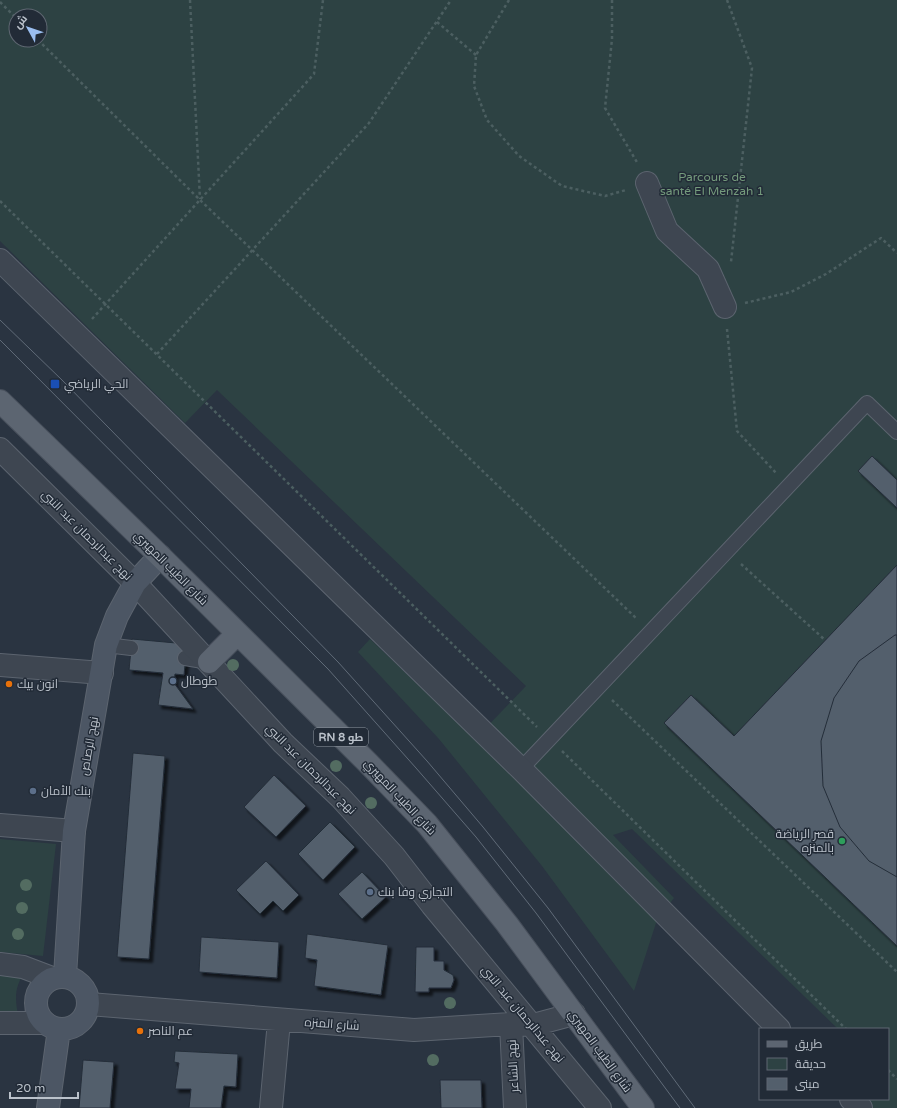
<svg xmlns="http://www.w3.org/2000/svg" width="897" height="1108" viewBox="0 0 897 1108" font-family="'Varela Round',Cairo,sans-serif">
  <defs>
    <filter id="shadow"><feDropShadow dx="3.5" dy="3.5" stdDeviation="1" flood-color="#0009"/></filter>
  </defs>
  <rect width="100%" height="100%" fill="#2a3441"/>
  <path fill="#2d4243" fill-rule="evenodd" d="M0,0H897V480L872,456L858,471L897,508V565L734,736L691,695L664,723L897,946V1108H862L870,1099H888V1029H838L632,829L613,835L674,898L657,920L634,991L542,866L439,739L358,652L370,639L475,739L526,686L217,390L185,423L0,241ZM16,16H40V40H16Z
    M0,839L56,844L43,956L0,952Z
    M0,968L26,970C13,989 15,999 19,1020L0,1018Z"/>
  <path fill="#535f6c" stroke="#242d39" filter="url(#shadow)" d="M872,456L897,480V508L858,471Z
    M897,565V946L664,723L691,695L734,736Z
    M895,635H897V877L869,861L840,827L823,786L821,741L834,698L859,661Z
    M132,639L187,644L184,675L175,674L174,683L193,709L158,705L163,673L129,670Z
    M133,753L165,756L149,959L117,957Z
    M274,775L306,806L276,837L244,807Z
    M330,822L355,847L323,880L298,854Z
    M266,861L299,895L283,911L273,901L260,914L236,890Z
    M362,872L386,897L362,919L338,894Z
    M307,934L388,945L381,995L314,986L317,960L305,958Z
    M201,937L279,942L277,978L199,972Z
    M416,947H434V961H444V970L453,975L454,980L451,988H429V992H415Z
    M175,1051L238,1054L236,1087L224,1086L221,1108H189L191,1089H175L179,1063L174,1062Z
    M83,1060L114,1062L110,1108H79Z
    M440,1080H481L482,1108H441Z"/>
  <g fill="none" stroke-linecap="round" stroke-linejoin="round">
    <defs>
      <path id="lane" d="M106,645L131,648
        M185,658L209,662
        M521,769L867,403L897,432"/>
      <path id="street" d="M647,183L667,231L708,269L725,307
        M0,260L521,769L779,1029
        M0,449L135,583L283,743L340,797L394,856L432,905L600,1108
        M0,665L102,673
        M0,825L74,831
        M0,964L23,967L52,978
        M89,1004L414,1030L511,1024L533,1025L574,1014
        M0,1023H45
        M511,1024L515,1108
        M851,1099L861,1108
        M271,1108L279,1021"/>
      <path id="secondary" d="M65,976L74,831L106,645L117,616L135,583L160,556
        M36 1003a26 26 0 1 1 52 0a26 26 0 1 1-52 0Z
        M48,1108L59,1029"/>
      <path id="primary" d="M0,401L160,556L368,763L427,824L507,924L643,1108
        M209,662L237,634"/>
    </defs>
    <use href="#lane" stroke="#5c646f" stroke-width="16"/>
    <use href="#street" stroke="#5c646f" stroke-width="24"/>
    <use href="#secondary" stroke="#5c646f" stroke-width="24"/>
    <use href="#primary" stroke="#474f5b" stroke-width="24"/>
    <path stroke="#4c5f61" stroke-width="2.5" stroke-dasharray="3 3" stroke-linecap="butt" d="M190,0L200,199
      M509,0L476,55L474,86L487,120L519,156L562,186L605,196L626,190
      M612,0V39L605,108L638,164
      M727,0L752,68L731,262
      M0,2L16,18
      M437,22L476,55
      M38,40L200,200L637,619
      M0,201L537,727
      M745,303L791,292L826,274L881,238L897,253
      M92,319L314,74L323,0
      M727,329L737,431L776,473
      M157,354L369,123L451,0
      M741,564L825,640
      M612,700L897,972
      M562,751L846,1029
      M888,1070L897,1079"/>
    <use href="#lane" stroke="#3e4651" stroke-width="14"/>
    <use href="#street" stroke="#3e4651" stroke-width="22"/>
    <use href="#secondary" stroke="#4c5664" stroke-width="22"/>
    <use href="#primary" stroke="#5c6571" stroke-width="22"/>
    <path stroke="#606b78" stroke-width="1" d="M0,320L62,380L338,662L427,761L483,827L548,908L695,1108
      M0,340L328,669L416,768L476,837L536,913L680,1108"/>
  </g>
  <g fill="#536c61">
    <circle cx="233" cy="665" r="6"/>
    <circle cx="336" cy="766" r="6"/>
    <circle cx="371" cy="803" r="6"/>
    <circle cx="26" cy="885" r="6"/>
    <circle cx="22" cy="908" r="6"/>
    <circle cx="18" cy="934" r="6"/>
    <circle cx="450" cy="1003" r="6"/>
    <circle cx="433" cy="1060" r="6"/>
  </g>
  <rect fill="#1a4fb4" stroke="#222b37" stroke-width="1.5" x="50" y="379" width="10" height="10" rx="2"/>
  <g fill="#5c6f8a" stroke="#222b37" stroke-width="1.5">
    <circle cx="173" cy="681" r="4"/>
    <circle cx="33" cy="791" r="4"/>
    <circle cx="370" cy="892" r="4"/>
  </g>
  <g fill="#e8710a" stroke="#222b37" stroke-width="1.5">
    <circle cx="9" cy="684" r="4"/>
    <circle cx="140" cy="1031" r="4"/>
  </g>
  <circle fill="#2e9e5b" stroke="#222b37" stroke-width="1.5" cx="842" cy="841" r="4"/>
  <g text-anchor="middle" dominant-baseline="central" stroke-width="3" stroke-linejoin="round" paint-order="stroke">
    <rect fill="#222b37" stroke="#8d959f" stroke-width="1" x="314" y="728" width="54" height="18" rx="3"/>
    <g font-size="11" font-weight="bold" fill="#bbc2cb">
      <text x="341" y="737">RN 8 طو</text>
    </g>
    <g font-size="12" fill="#749a7c" stroke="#222b37">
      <text x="712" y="177">Parcours de<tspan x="712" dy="14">santé El Menzah 1</tspan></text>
    </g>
    <g font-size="12" fill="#bbc2cb" stroke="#222b37" text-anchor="start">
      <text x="64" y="384">الحي الرياضي</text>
      <text x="181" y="681">طوطال</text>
      <text x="17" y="684">انون بيك</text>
      <text x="41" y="791">بنك الأمان</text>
      <text x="834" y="834" text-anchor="end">قصر الرياضة<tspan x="834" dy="14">بالمنزه</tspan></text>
      <text x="378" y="892">التجاري وفا بنك</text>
      <text x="148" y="1031">عم الناصر</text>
    </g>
    <g font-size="12" fill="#bbc2cb" stroke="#222b37">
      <text transform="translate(87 535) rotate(45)">نهج عبدالرحمان عبد النبي</text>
      <text transform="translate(171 568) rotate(45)">شارع الطيب المهيري</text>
      <text transform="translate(89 746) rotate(-80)">نهج الرصاص</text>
      <text transform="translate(311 769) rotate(45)">نهج عبدالرحمان عبد النبي</text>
      <text transform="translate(400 797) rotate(47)">شارع الطيب المهيري</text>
      <text transform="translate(523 1014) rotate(50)">نهج عبدالرحمان عبد النبي</text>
      <text transform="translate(332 1024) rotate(4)">شارع المنزه</text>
      <text transform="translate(600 1051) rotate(54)">شارع الطيب المهيري</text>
      <text transform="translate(513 1066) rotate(-93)">نهج الشاعر</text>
    </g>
  </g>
  <rect x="759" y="1028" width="130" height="72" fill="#222b37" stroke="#5f6772"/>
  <rect x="767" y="1041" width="20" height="6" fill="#5c6571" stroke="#5f6772"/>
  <text x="795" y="1048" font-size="12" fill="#bbc2cb">طريق</text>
  <rect x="767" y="1058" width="20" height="12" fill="#2d4243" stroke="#5f6772"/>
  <text x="795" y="1068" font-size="12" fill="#bbc2cb">حديقة</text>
  <rect x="767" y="1078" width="20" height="12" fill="#535f6c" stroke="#5f6772"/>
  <text x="795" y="1088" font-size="12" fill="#bbc2cb">مبنى</text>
  <g transform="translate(28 28) rotate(310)"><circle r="19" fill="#222b37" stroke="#5f6772"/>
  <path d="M0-3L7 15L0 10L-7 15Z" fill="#9bbef0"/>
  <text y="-6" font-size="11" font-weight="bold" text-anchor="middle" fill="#bbc2cb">ش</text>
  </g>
  <path d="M10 1092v6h68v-6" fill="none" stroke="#bbc2cb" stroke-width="2"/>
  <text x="16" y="1092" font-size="12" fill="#bbc2cb" stroke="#222b37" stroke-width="3" paint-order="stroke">20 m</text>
</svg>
